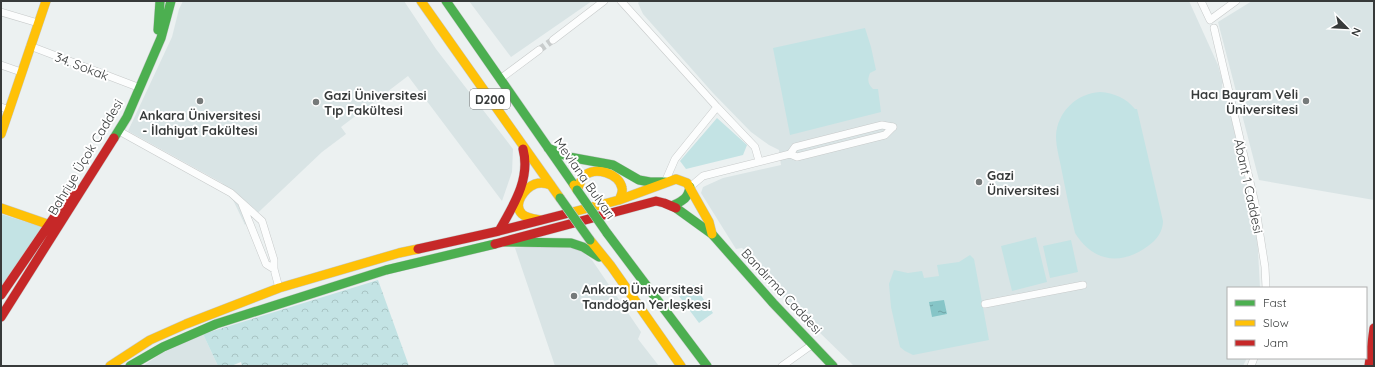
<svg xmlns="http://www.w3.org/2000/svg" width="1375" height="367" viewBox="0 0 1375 367" font-family="Quicksand,sans-serif">
  <defs>
    <pattern id="forest-crowns" width="20" height="18" patternUnits="userSpaceOnUse"><rect width="20" height="18" fill="#c3e3e4"/><path d="M2 6a3 3 0 1 1 6 0M12 15a3 3 0 1 1 6 0" fill="none" stroke="#a8c4c4"/></pattern>
    <pattern id="water-ripples" width="26" height="14" patternUnits="userSpaceOnUse"><rect width="26" height="14" fill="#86c5c7"/><path d="M2 4q2-2 4 0t4 0M15 11q2-2 4 0t4 0" fill="none" stroke="#6ea1a3"/></pattern>
  </defs>
  <rect width="100%" height="100%" fill="#ecf1f1"/>
  <path fill="#d9e4e5" d="M183,1H404L436,49L513,149L512,172L502,201L408,76L341,127L346,134L322,152L245,225L234,202L222,183L128,131L172,37L179,9Z
    M469,1H592L511,57Z
    M640,1H1189L1218,65L1223,83L1222,85L1223,93L1226,94L1257,232L1260,288H1228V358H1247L1243,366H854L742,257L747,253L742,248L736,249L701,193L703,187L723,178L781,165L779,150L769,145L751,132L713,93L643,14L638,3Z
    M1252,1H1374V200L1259,180L1218,22Z
    M559,245L575,246L592,260L641,332L638,339L659,366H555L515,248Z
    M203,334L218,366H143L162,353Z"/>
  <path fill="#c3e3e4" d="M865,28L871,47L876,70L870,73C867,80 868,84 873,89H878L881,112L790,135L773,48Z
    M1100,92C1114,93 1126,98 1135,109H1137L1163,221C1163,231 1157,240 1148,246C1121,266 1093,262 1075,233C1070,212 1066,192 1062,172C1060,160 1056,148 1056,136C1057,112 1077,93 1100,92Z
    M717,118L747,145L743,155L686,169L680,161Z
    M1,214L42,227L1,290Z
    M1036,237L1047,282L1012,291L1001,246Z
    M1071,240L1078,272L1050,278L1043,246Z
    M970,255L974,259L989,340L913,355L905,351L900,347L891,307L889,284L894,270L908,273L922,271L924,278L939,276L937,265L959,262Z
    M694,285L713,313L699,323L679,296Z"/>
  <path fill="url(#forest-crowns)" d="M378,280L409,366H242L241,362L231,366H218L203,334Z"/>
  <path fill="url(#water-ripples)" d="M944,300L947,314L932,317L929,302Z"/>
  <g fill="none" stroke-linecap="round" stroke-linejoin="round">
    <path stroke="#c8cccc" stroke-width="7" stroke-dasharray="7 3.5" stroke-linecap="butt" d="M539,50L553,40"/>
    <defs>
      <path id="street" d="M621,1L717,107L755,147L759,161
        M1201,1L1210,20L1236,1
        M1,12L38,23
        M1214,28L1255,203L1265,267L1266,288
        M553,40L604,1
        M30,46L135,86
        M1,65L21,72
        M500,79L539,50
        M1,107L9,110
        M119,131L231,193L262,221L274,260V269L279,288
        M790,154L795,147L882,125L893,127
        M665,182L675,159L717,107
        M690,187L703,176L790,154L797,157L885,135L893,127
        M242,204L266,264L274,269
        M985,304L1083,285
        M782,366L813,344
        M1251,366L1254,358"/>
      <path id="fast" d="M446,1L574,185
        M158,30L160,1
        M114,138L127,117L161,38L171,1
        M548,148L569,157L613,165L639,180L650,182H665
        M672,206C682,201 688,199 690,187
        M676,208L712,234L773,303L833,366
        M607,233L707,366
        M505,242L571,243L583,247L599,257
        M130,366L163,347L216,324L386,270L495,244"/>
      <path id="slow" d="M421,1L560,198
        M1,134L46,1
        M574,185L577,190C579,186 581,179 584,176C595,166 619,173 622,188C623,192 621,196 619,200
        M1,208L50,225
        M569,213L619,200L676,179L687,183L709,222L712,234
        M540,220C534,219 526,218 522,214C512,204 525,188 535,184C541,182 546,183 551,185
        M590,240L611,266L681,366
        M110,366L150,340L186,324L279,288L399,253L418,249"/>
      <path id="jam" d="M499,231C513,206 531,179 523,149
        M495,244L656,201L664,203L676,208
        M418,249L499,231L569,213
        M1,295L72,191
        M1,317L114,138
        M1369,366L1374,328"/>
    </defs>
    <use href="#street" stroke="#c7caca" stroke-width="8"/>
    <use href="#fast" stroke="#c7caca" stroke-width="10"/>
    <use href="#slow" stroke="#c7caca" stroke-width="10"/>
    <use href="#jam" stroke="#c7caca" stroke-width="10"/>
    <use href="#street" stroke="#fcfdfd" stroke-width="7"/>
    <use href="#fast" stroke="#4caf50" stroke-width="9"/>
    <use href="#slow" stroke="#ffc107" stroke-width="9"/>
    <use href="#jam" stroke="#c62828" stroke-width="9"/>
    <defs>
      <path id="fast-bridge" d="M577,190L607,233
        M560,198L590,240"/>
    </defs>
    <use href="#fast-bridge" stroke="#c7caca" stroke-width="10" stroke-linecap="butt"/>
    <use href="#fast-bridge" stroke="#4caf50" stroke-width="9"/>
  </g>
  <g fill="#767a7a" stroke="#fff" stroke-width="1.5">
    <circle cx="200" cy="101" r="4"/>
    <circle cx="1306" cy="101" r="4"/>
    <circle cx="316" cy="102" r="4"/>
    <circle cx="979" cy="182" r="4"/>
    <circle cx="574" cy="296" r="4"/>
  </g>
  <g text-anchor="middle" dominant-baseline="central" stroke-width="4" stroke-linejoin="round" paint-order="stroke">
    <rect fill="#fff" stroke="#737575" stroke-width="1" x="470" y="89" width="40" height="20" rx="3"/>
    <g font-size="12" font-weight="bold" fill="#373a3a">
      <text x="490" y="99">D200</text>
    </g>
    <g font-size="13" fill="#373a3a" stroke="#fff">
      <text transform="translate(82 66) rotate(21)">34. Sokak</text>
      <text transform="translate(85 157) rotate(-59)">Bahriye Üçok Caddesi</text>
      <text transform="translate(585 178) rotate(55)">Mevlana Bulvarı</text>
      <text transform="translate(1249 186) rotate(78)">Abant 1 Caddesi</text>
      <text transform="translate(782 291) rotate(47)">Bandırma Caddesi</text>
    </g>
    <g font-size="13" font-weight="bold" fill="#373a3a" stroke="#fff" text-anchor="start">
      <text x="1298" y="94" text-anchor="end">Hacı Bayram Veli<tspan x="1298" dy="15">Üniversitesi</tspan></text>
      <text x="324" y="95">Gazi Üniversitesi<tspan x="324" dy="15">Tıp Fakültesi</tspan></text>
      <text x="200" y="115" text-anchor="middle">Ankara Üniversitesi<tspan x="200" dy="15">- İlahiyat Fakültesi</tspan></text>
      <text x="987" y="175">Gazi<tspan x="987" dy="15">Üniversitesi</tspan></text>
      <text x="582" y="289">Ankara Üniversitesi<tspan x="582" dy="15">Tandoğan Yerleşkesi</tspan></text>
    </g>
  </g>
  <rect width="1375" height="367" fill="none" stroke="#373a3a" stroke-width="4"/>
  <rect x="1227" y="287" width="140" height="72" fill="#ffffff" stroke="#afb0b0"/>
  <rect x="1235" y="300" width="20" height="6" fill="#4caf50" stroke="#afb0b0"/>
  <text x="1263" y="307" font-size="12" fill="#373a3a">Fast</text>
  <rect x="1235" y="320" width="20" height="6" fill="#ffc107" stroke="#afb0b0"/>
  <text x="1263" y="327" font-size="12" fill="#373a3a">Slow</text>
  <rect x="1235" y="340" width="20" height="6" fill="#c62828" stroke="#afb0b0"/>
  <text x="1263" y="347" font-size="12" fill="#373a3a">Jam</text>
  <g transform="translate(1347 28) rotate(114)" stroke="#ffffff" stroke-width="3" paint-order="stroke">
  <path d="M0-3L7 15L0 10L-7 15Z" fill="#373a3a"/>
  <text y="-6" font-size="11" font-weight="bold" text-anchor="middle" fill="#373a3a">N</text>
  </g>
</svg>
